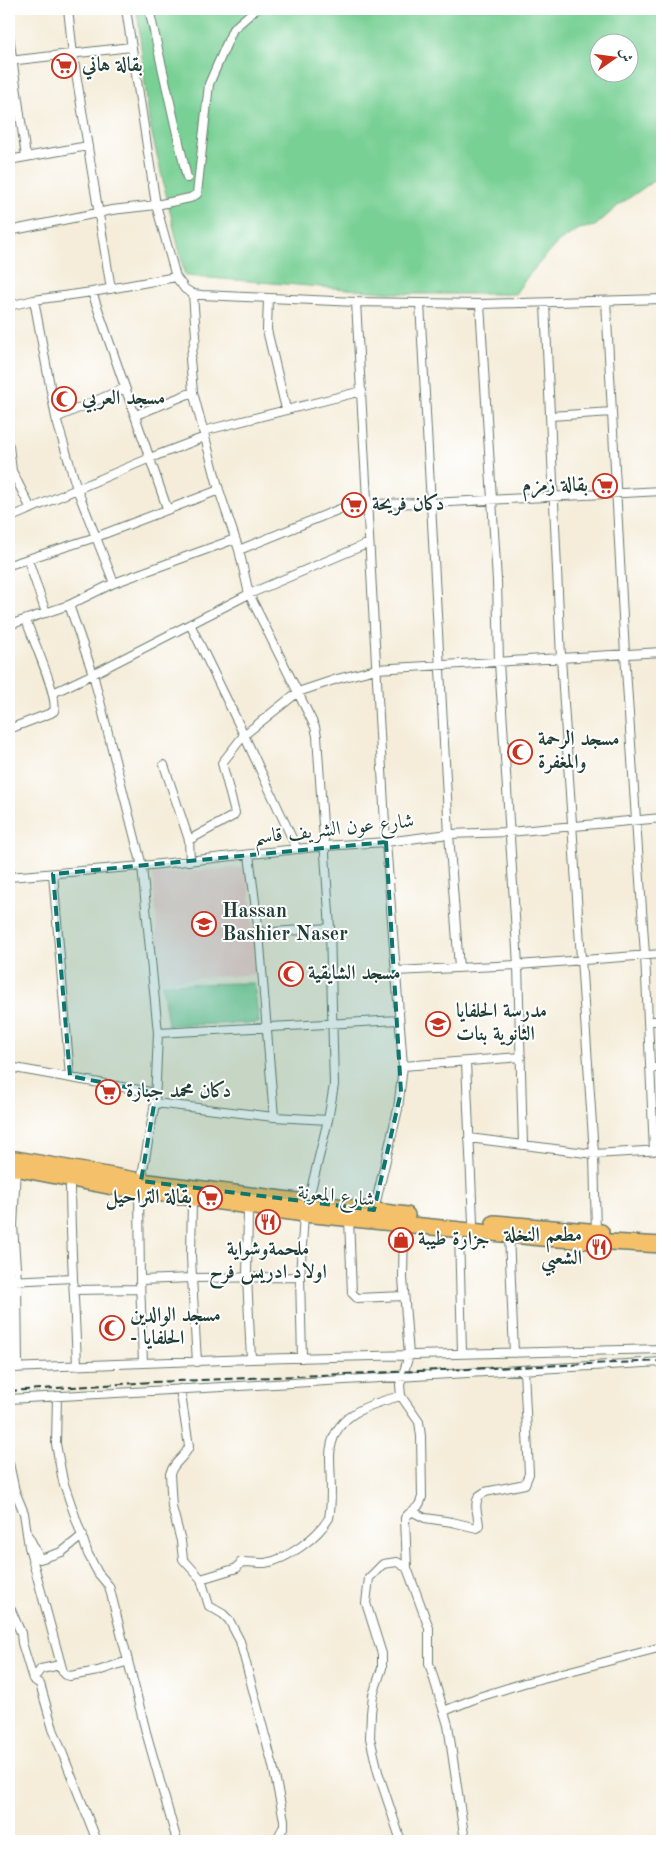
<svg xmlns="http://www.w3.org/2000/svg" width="671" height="1850" viewBox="0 0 671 1850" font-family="'Old Standard TT',Amiri,serif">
  <rect width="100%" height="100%" fill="#fff"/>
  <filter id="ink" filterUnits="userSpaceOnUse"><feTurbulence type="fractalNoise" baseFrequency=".02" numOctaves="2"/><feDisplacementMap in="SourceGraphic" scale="10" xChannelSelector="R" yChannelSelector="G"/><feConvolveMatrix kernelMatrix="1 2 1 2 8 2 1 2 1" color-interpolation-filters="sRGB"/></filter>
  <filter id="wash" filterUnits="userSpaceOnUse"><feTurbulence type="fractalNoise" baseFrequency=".0096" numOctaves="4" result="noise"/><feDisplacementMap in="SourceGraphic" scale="20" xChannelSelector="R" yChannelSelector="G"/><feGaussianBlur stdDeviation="1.12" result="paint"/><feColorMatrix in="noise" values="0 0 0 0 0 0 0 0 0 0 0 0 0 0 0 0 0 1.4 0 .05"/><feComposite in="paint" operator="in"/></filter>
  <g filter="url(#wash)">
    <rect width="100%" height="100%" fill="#f5edda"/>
    <path fill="#f7d0cf" d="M248,867L256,974L161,981L153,874Z"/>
    <path fill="#79d095" stroke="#4c8664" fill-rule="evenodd" d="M137,9H655L662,10V175L619,205L595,226L579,229L557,243L528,276L515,294H408L185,276L149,121ZM598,42H628V72H598Z
      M254,983L259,1023L168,1025L162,984Z"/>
  </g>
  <g filter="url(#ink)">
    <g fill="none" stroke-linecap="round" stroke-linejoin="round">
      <defs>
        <path id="street" d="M68,9L73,55L111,289
          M126,9L156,205L190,198L197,194L209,84L233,29L256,9
          M149,9L187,178
          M9,36L26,157
          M9,61L131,47
          M9,160L88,146
          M9,231L112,210L156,205L176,277L185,289L193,294L202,295L356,302L480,304L662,299
          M92,292L167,508
          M193,294L196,336L190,359L193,392L219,490L239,550L249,594L315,727L317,736L330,928L334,1085L328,1120L308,1202
          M268,298L267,330L286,409
          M34,300L56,418L77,489L114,583
          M606,301L625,654L645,955L654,1151
          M356,302L386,842L403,1066L398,1109L374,1210
          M420,303L449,834L459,968
          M480,304L497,581L499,662L518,965L523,1145
          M545,304L561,658L594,1154L596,1232
          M9,306L34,300L92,292L176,277
          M136,415L193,392
          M550,416L612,412
          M56,418L125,388
          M203,431L362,391
          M9,446L12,471L31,509
          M367,504L431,503L662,491
          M9,518L150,458L205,437
          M239,550L367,498
          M28,560L46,613
          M9,565L96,537L219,490
          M69,605L93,674L142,866L158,1033L155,1103L141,1181
          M190,624L244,735L297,849
          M9,625L69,605L114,583L235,539
          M53,693L93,674L249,594L369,543
          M9,729L51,713L54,711C59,696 32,638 26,620
          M164,765L189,840L190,861
          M189,840L233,816L235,813L222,763L244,735L298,692L337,679L376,669L662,652
          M249,855L259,933L274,1117
          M53,874L70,1076
          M9,877L142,866L324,846L386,842L449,834L509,832L662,818
          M259,933L330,928
          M396,971L518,965L662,954
          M648,1021H662
          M158,1033L399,1020
          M466,1062L473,1222
          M403,1066L521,1057
          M9,1067L156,1093
          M650,1068H662
          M155,1103L274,1117L328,1120
          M469,1138L594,1154L662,1150
          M16,1168L13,1226L17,1281L18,1368
          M70,1180C70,1242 75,1304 77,1366
          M139,1191L140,1280L143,1363
          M248,1207L247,1277L251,1359
          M349,1219L352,1293L357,1298L404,1296
          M404,1224L403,1278L409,1355L400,1385L401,1396L419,1422L421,1436L422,1497C418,1512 412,1508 405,1518L407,1568L429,1628V1663L448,1725L465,1841
          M459,1230L462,1353
          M509,1235L514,1353
          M140,1280L192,1278L191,1255L192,1199
          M9,1281L73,1278
          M74,1290L140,1289
          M302,1358L300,1277L304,1214
          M197,1362L192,1278L300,1277
          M9,1368L251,1359L662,1349
          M180,1389L189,1446C186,1457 173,1462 170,1474L172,1507L181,1541L183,1559L201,1579L209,1606L223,1614L229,1620L240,1641L273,1766L284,1820V1826L276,1841
          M57,1396L56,1444L63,1481L88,1554L98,1573L109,1586L146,1732L177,1841
          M9,1399L662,1362
          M9,1463L15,1491L24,1513L29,1547L63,1672L66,1675L70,1676L98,1671L128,1661
          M413,1512L425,1518L452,1522L477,1528L479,1527C479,1516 473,1506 479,1496L485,1492L525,1484L529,1474L524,1370
          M29,1537L40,1559L62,1552L83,1535
          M201,1579L237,1568L241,1562C249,1562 257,1563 265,1563C287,1560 318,1537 329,1518C333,1498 330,1476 330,1456C331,1415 369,1404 401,1396
          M9,1607L11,1610L21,1633L22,1643L33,1679
          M60,1665L41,1669L33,1679L40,1684L53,1729L97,1841
          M444,1711L479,1697L524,1683L662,1647
          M401,1841L378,1772L370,1738L371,1713L373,1695L382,1668V1654L366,1603L369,1578L383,1564L397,1562L407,1568"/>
        <path id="highway" d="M16,1159L141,1181L407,1215
          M9,1167L108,1186L304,1214L541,1238L662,1245
          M494,1223L601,1232"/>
      </defs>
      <use href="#street" stroke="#6a7b6e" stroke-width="10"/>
      <use href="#highway" stroke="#6a7b6e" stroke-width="18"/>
      <use href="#street" stroke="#fff" stroke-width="8"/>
      <use href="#highway" stroke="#f4c16b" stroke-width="15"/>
      <path stroke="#1f3d34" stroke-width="2" stroke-dasharray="8 4" stroke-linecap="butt" d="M9,1391L152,1382L662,1361"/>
    </g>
  </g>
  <path fill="#0f766e" fill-opacity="0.2" stroke="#0f766e" stroke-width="4" stroke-dasharray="10 6" stroke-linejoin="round" d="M386,842L401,1092L374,1210L141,1181L156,1093L70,1076L53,874Z"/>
  <defs>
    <symbol id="supermarket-ring" viewBox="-11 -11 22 22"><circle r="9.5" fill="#fff" stroke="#c8321e" stroke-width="1.5"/><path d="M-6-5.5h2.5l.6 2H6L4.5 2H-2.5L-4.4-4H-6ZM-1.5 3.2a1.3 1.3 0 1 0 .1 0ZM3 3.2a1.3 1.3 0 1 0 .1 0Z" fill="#c8321e"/></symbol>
    <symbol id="mosque-ring" viewBox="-11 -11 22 22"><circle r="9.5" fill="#fff" stroke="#c8321e" stroke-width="1.5"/><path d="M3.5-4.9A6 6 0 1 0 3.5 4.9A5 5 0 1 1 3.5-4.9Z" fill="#c8321e"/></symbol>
    <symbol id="school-ring" viewBox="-11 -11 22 22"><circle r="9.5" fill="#fff" stroke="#c8321e" stroke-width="1.5"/><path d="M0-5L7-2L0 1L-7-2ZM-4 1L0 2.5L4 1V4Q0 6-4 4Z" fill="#c8321e"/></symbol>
    <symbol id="restaurant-ring" viewBox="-11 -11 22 22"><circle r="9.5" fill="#fff" stroke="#c8321e" stroke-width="1.5"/><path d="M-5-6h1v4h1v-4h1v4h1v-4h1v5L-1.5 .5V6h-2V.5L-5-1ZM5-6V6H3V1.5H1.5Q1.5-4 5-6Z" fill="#c8321e"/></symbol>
    <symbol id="shop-ring" viewBox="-11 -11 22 22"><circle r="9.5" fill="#fff" stroke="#c8321e" stroke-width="1.5"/><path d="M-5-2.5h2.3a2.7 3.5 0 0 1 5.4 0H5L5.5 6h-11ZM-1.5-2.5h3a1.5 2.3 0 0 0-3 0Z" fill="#c8321e"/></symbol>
  </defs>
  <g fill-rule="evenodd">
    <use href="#supermarket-ring" x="50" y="52" width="28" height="28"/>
    <use href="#mosque-ring" x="50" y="385" width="28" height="28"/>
    <use href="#supermarket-ring" x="591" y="472" width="28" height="28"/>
    <use href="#supermarket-ring" x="340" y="491" width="28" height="28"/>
    <use href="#mosque-ring" x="506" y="738" width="28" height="28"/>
    <use href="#school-ring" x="190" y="910" width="28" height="28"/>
    <use href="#mosque-ring" x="277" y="960" width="28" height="28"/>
    <use href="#school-ring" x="424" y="1010" width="28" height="28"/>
    <use href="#supermarket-ring" x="94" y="1078" width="28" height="28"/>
    <use href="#supermarket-ring" x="196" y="1184" width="28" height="28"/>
    <use href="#restaurant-ring" x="254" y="1208" width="28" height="28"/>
    <use href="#shop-ring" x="387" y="1226" width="28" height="28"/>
    <use href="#restaurant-ring" x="585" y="1233" width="28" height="28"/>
    <use href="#mosque-ring" x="98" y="1314" width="28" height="28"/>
  </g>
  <g text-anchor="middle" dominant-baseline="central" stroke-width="4" stroke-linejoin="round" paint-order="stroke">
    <g font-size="20" font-weight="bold" fill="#1f3d34" stroke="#fff" text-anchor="start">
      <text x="82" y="66">بقالة هاني</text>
      <text x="82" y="399">مسجد العربي</text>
      <text x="588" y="486" text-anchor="end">بقالة زمزم</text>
      <text x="372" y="505">دكان فريحة</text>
      <text x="538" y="740">مسجد الرحمة<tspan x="538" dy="23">والمغفرة</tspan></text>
      <text x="222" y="912">Hassan<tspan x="222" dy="23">Bashier Naser</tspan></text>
      <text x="308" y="974">مسجد الشايقية</text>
      <text x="456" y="1012">مدرسة الحلفايا<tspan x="456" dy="23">الثانوية بنات</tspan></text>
      <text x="126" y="1092">دكان محمد جبارة</text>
      <text x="192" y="1198" text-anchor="end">بقالة التراحيل</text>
      <text x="582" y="1236" text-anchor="end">مطعم النخلة<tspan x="582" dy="23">الشعبي</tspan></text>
      <text x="418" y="1240">جزارة طيبة</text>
      <text x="268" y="1250" text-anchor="middle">ملحمةوشواية<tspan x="268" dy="23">اولاد ادريس فرح</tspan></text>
      <text x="130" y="1316">مسجد الوالدين<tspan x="130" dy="23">- الحلفايا</tspan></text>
    </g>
    <g font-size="20" fill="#1f3d34" stroke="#fff">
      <text transform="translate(334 830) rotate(-6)">شارع عون الشريف قاسم</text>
      <text transform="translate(336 1197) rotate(6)">شارع المعونة</text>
    </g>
  </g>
  <rect width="671" height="1850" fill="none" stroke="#fff" stroke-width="30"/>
  <g transform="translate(614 58) rotate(76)"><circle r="24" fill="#ffffff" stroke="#a5b1ae"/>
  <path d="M0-4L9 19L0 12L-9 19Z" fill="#c8321e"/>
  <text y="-8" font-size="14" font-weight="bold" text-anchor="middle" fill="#1f3d34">ش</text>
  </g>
</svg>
